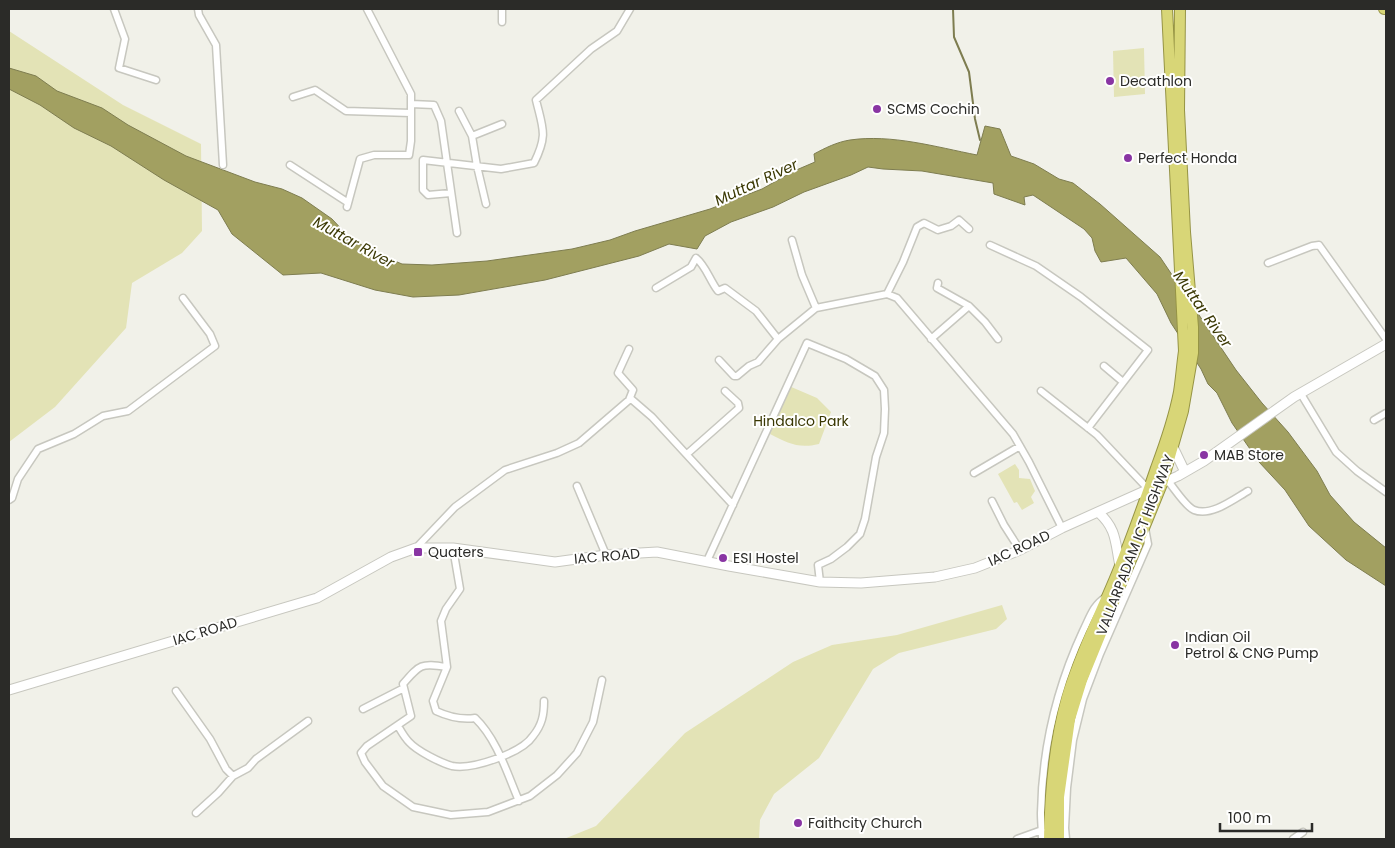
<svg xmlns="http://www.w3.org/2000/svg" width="1395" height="848" viewBox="0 0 1395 848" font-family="Poppins,sans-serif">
  <rect width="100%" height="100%" fill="#f1f1e9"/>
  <path fill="#e3e3b6" d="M9,31L123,105L201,144L202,231L182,253L132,283L126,328L55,407L9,442Z
    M1144,48L1145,94L1114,97L1113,51Z
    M789,386L817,398L831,412L819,444C798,449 788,443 770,434Z
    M1015,464L1019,470V478L1030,479L1035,491L1031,497L1034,503L1022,510L1017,502L1014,503L998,474Z
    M1002,605L1007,619L996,629L899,653L873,669L819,758L774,794L760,820L759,839H564L596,826L685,733L793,662L832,645L897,635Z"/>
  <path fill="#a2a061" stroke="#7e7d50" d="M9,68L36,76L57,91L102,108L128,125L186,156L255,182L282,189L302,198L332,219L349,237L373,252L402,264L432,265L487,261L572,249L610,240L635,231L710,209L762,189L794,171L815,162L814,154C825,148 837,142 850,140C892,134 936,147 977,155L985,126L1000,129L1011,156L1034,164L1059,179L1073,183L1100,204L1160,257L1236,370L1262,403L1288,432L1317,471L1330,495L1354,522L1386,548V586L1346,560L1309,526L1285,490L1259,462L1232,423L1217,393L1208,384L1201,369L1171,323L1157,294L1126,258L1101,262L1095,251L1092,238L1084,229L1033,195L1024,197L1025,205L994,194L993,183L922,171L883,169L868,167L851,175L804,192L773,207L731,222L705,236L697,249L669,244L639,256L545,280L459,295L413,297L375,290L321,273L283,275L232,234L218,210L164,180L111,146L74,128L40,105L9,89Z"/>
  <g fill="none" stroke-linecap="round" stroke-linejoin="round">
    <path stroke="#7e7d50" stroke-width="2" d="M953,9L954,37L969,72L975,119L980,140"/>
    <defs>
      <path id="minor" d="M114,9L125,39L119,68L156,80
        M198,9L199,15L216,45L223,165
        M502,9V22
        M293,97L315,90L346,111L411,113
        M411,104L434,105L441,121L457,233
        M459,111L472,136L477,166L486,204
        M472,136L502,124
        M290,165L347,202
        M451,193L428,195L423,190V160L501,169L534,163C548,135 543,129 536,100L591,49L617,31L630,9
        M347,207L360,159L374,155H409L411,141V94L367,9
        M792,240L802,275L816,308
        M990,245L1036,266L1081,297L1148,350L1088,428
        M1268,263L1312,246L1319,245L1386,339
        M656,288L691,267L696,258C706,266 710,281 718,291L725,288L756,311L778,339
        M887,294L903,262L917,227L924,223L938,230L951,226L959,220L969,229
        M969,306L985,322L998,339
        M931,339L969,306L937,288L938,283
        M719,360L734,376H737L749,366L758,362L778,339L816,308L887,294L897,298L1013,434L1029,462L1062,528
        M1104,366L1123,382
        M1041,391L1097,435L1149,490
        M1301,394L1336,452L1357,471L1386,492
        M630,398L652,417L733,505
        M1374,420L1386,413
        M687,454L739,408L738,403L725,391
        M974,473L1020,446
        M1168,481C1174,488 1186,507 1194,510C1211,517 1234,499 1248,491
        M577,486L606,555
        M9,500L12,498L18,479L38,449L74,434L103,416L128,411L215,346L210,334L183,298
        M992,501L1004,525L1020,550
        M416,548L455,507L505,470L557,453L579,443L629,400L633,390L618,373L629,349
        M453,548L460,589L446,609L441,621L447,667L433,701L436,711C449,717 461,720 475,718C497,739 507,773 519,801
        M707,561L807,343L846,359L875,376L884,390L885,409L884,433L876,457L865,519L860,534L847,547L831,559L818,565L820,582
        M447,667C421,663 420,664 403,684L411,716L367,746L361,753L365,762L383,786L413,807L451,815L488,812L530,796L557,775L577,753L593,722L602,680
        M176,691L210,739L226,769L233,776
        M363,709L404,688
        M398,726C401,731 404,737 409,742C417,751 441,763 452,766C472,770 522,753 533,736C542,725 544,715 544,701
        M196,813L218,793L233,776L248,768L256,759L308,721
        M1017,839L1042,830
        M1042,839C1042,830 1041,821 1041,813C1042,750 1057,687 1083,631C1090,617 1093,605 1106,597
        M1066,839L1065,828L1067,788L1073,740L1083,699L1100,654L1148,544L1145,528
        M1293,839L1303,832"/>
      <path id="secondary" d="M1173,447L1185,472
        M1098,512C1117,529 1115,542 1120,566
        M9,690L317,598L391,557L416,548H453L555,562L606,555L657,552L729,566L820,582L861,583L935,577L975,568L1020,550L1062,528L1178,476L1204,461L1294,397L1386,344"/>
      <path id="trunk" d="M1384,9H1386
        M1049,839C1050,791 1054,743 1067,697C1080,653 1101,613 1118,571C1132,537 1144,503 1156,468C1165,444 1174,418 1179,392C1181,379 1182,365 1184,351L1167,9
        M1059,839V797L1070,719L1082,680L1162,484L1183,411L1193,353V327L1185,232L1179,110L1180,9"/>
    </defs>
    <use href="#minor" stroke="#c7c7bf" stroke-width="9"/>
    <use href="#secondary" stroke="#c7c7bf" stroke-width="11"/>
    <use href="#trunk" stroke="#969445" stroke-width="12"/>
    <use href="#minor" stroke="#fff" stroke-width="6"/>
    <use href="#secondary" stroke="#fff" stroke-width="9"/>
    <use href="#trunk" stroke="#d8d677" stroke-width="10"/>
  </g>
  <g fill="#8935a3" stroke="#fffffe" stroke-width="2">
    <circle cx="1110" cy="81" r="5"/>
    <circle cx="877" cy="109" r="5"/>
    <circle cx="1128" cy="158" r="5"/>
    <circle cx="1204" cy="455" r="5"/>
    <rect x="413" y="547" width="10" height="10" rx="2.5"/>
    <circle cx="723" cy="558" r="5"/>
    <circle cx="1175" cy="645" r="5"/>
    <circle cx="798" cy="823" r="5"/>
  </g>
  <g text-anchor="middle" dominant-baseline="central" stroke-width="4" stroke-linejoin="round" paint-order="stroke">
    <g font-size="14" fill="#2b2b28" stroke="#fffffe" text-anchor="start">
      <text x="1120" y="81">Decathlon</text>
      <text x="887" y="109">SCMS Cochin</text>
      <text x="1138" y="158">Perfect Honda</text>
      <text x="1214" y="455">MAB Store</text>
      <text x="428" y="552">Quaters</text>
      <text x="733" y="558">ESI Hostel</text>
      <text x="1185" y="637">Indian Oil<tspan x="1185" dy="16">Petrol &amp; CNG Pump</tspan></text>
      <text x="808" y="823">Faithcity Church</text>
    </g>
    <g font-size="14" fill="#393702" stroke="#fffffe">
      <text x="801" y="421">Hindalco Park</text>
    </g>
    <g font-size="14" fill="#2b2b28" stroke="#fffffe">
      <text transform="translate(1135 545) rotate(-69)">VALLARPADAM ICT HIGHWAY</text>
      <text transform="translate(1019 548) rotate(-25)">IAC ROAD</text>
      <text transform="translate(607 556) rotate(-5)">IAC ROAD</text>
      <text transform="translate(205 631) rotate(-17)">IAC ROAD</text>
    </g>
    <g font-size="15" font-style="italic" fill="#3c3a05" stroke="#fffffe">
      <text transform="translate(756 182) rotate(-25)">Muttar River</text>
      <text transform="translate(354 242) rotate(29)">Muttar River</text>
      <text transform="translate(1203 309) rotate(55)">Muttar River</text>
    </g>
  </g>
  <rect width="1395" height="848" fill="none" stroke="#2b2b28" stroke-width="20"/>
  <path d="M1220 823v8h92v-8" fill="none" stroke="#2b2b28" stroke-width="2.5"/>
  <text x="1228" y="823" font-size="15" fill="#2b2b28" stroke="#fffffe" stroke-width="4" paint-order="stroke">100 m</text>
</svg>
